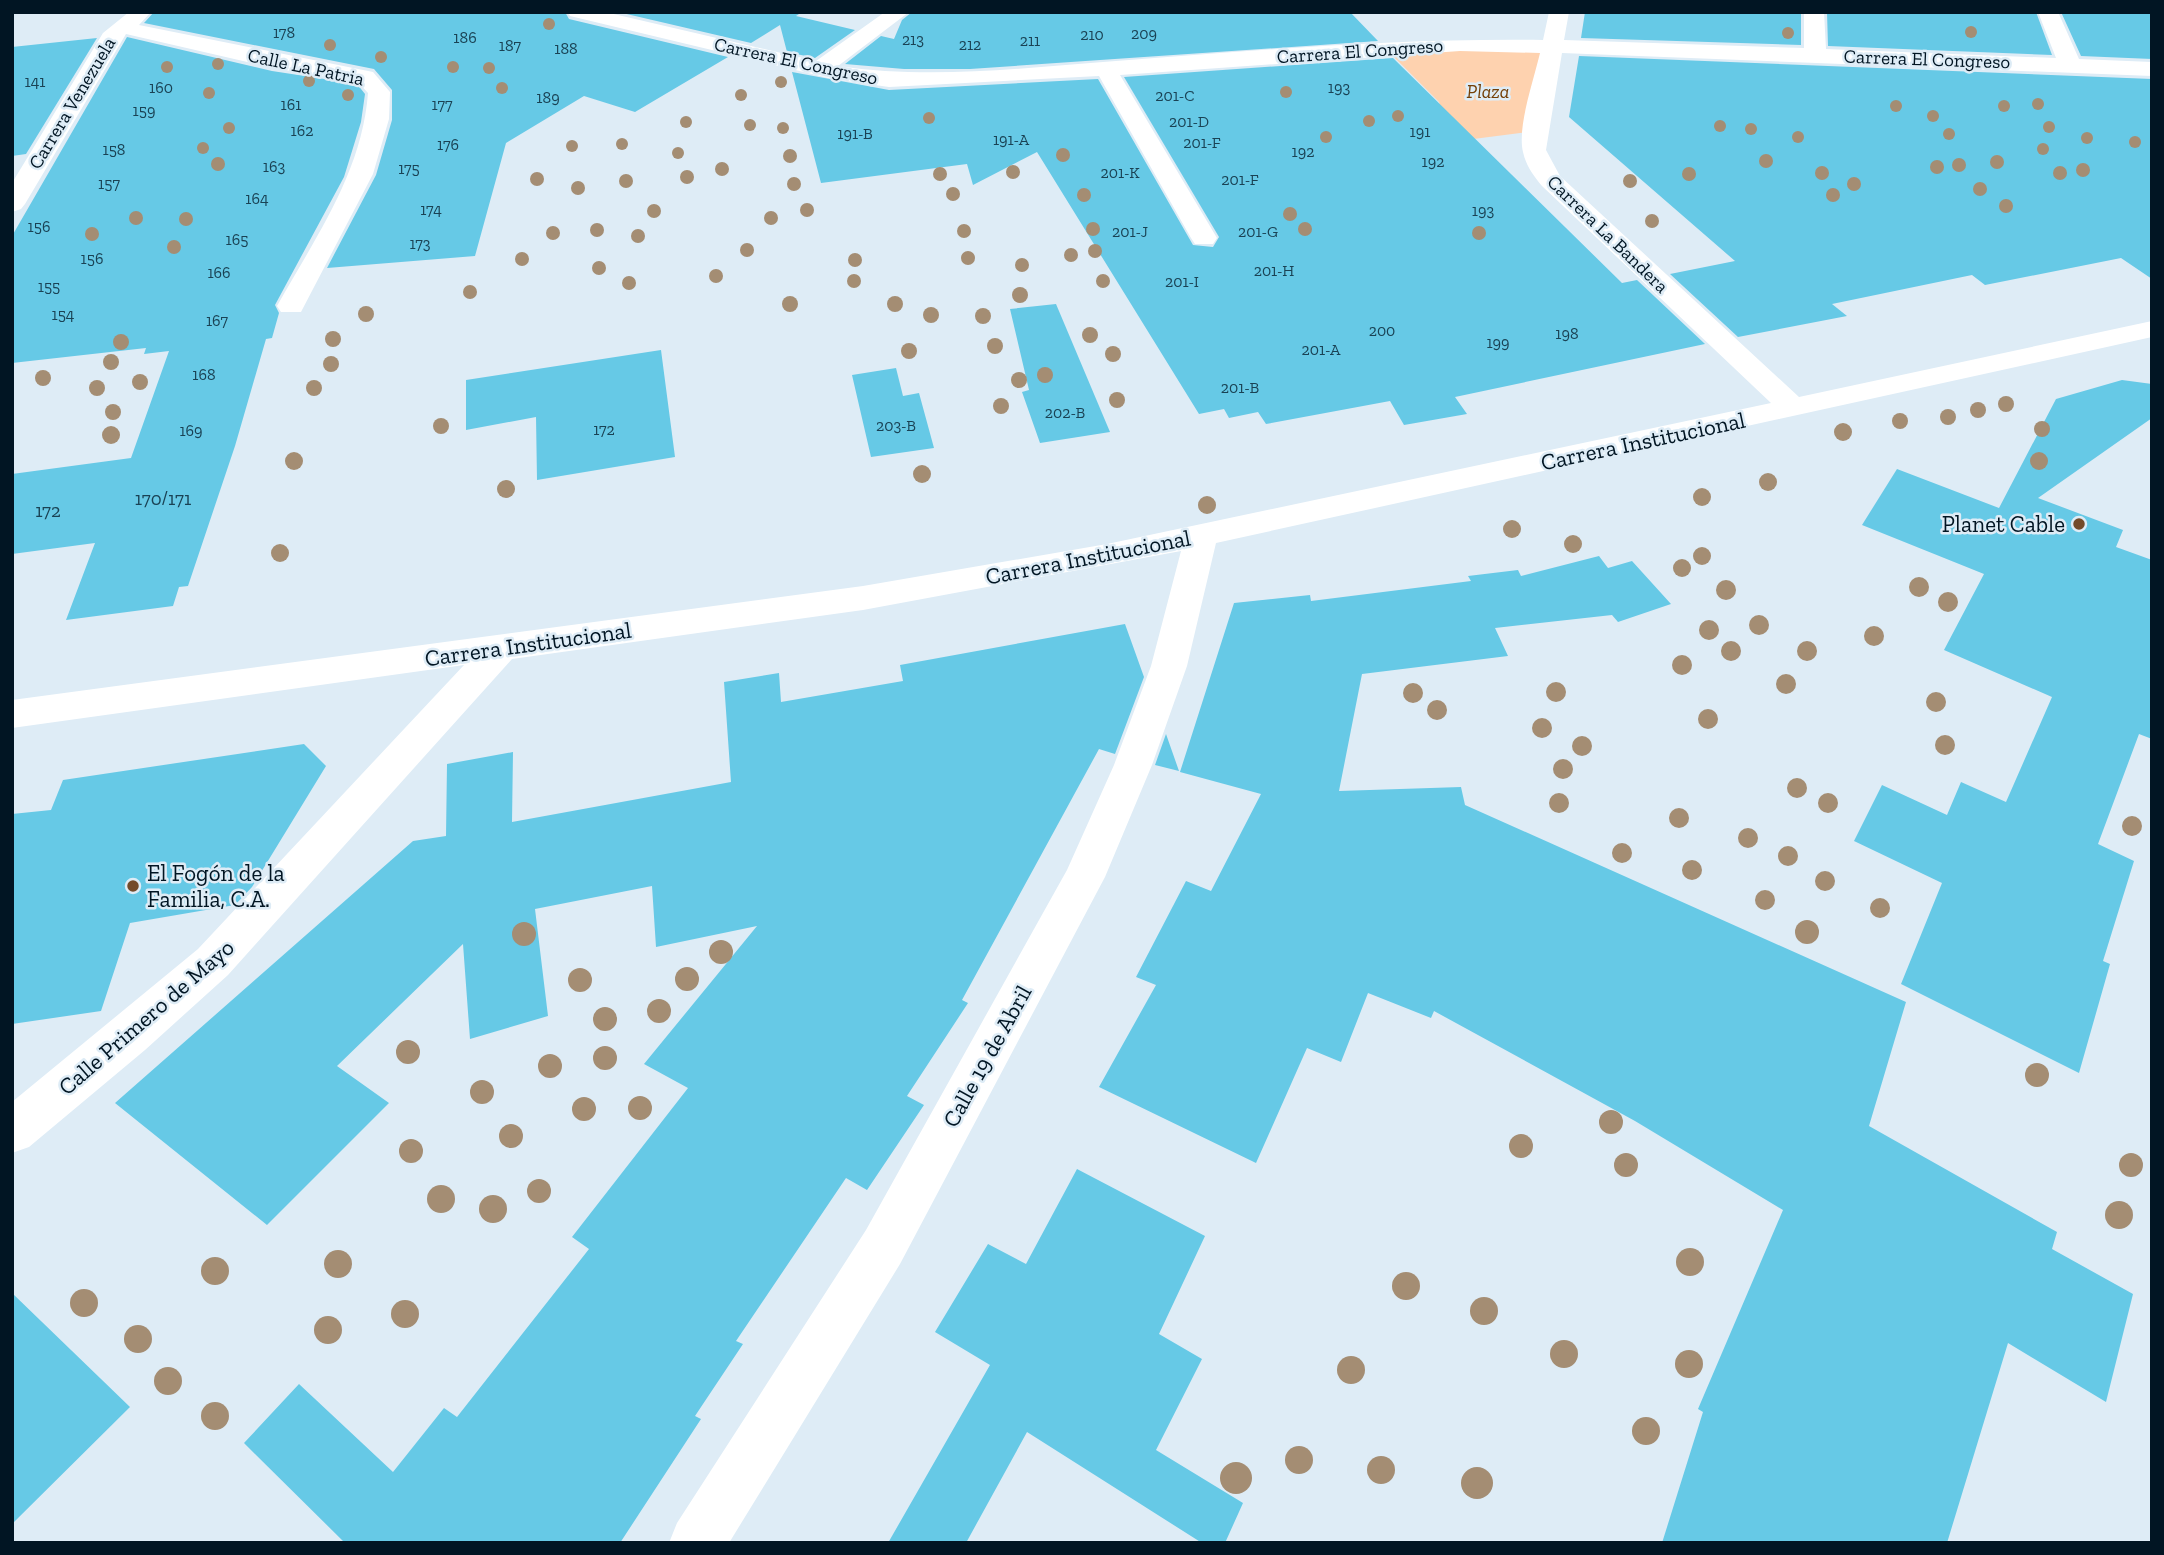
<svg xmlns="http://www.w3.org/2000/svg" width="2164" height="1555" viewBox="0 0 2164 1555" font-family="'Zilla Slab',serif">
  <rect width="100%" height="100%" fill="#deecf6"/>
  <path fill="#fed2af" d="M1553,46L1535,131L1450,142L1439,102L1386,49Z"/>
  <path fill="#66c9e6" d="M154,12H565L569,19L728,57L635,112L584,96L506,143L475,256L327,268L376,175L392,120V90L374,69L144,23Z
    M618,12H802L796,16L855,30L815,58L787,52L780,25L751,43Z
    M912,12H1350L1378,41L970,69H904L845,64L881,36L894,39L902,20Z
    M1585,12H1801V45L1581,38Z
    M1827,12H2036L2052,55L1828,46Z
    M2061,12H2152V59L2081,56Z
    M127,37L272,71L357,84L365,94L361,122L344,177L275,305L279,313L272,338L266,339L235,446L188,586L179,587L173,606L66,620L95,543L12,554V474L131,458L169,351L144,354L146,348L12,363V236Z
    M97,38L26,154L12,156V47Z
    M1579,56L2152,79V279L2121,258L1985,285L1972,275L1832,304L1847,316L1738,337L1670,274L1735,261L1569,117Z
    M1393,58L1622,283L1637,280L1705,344L1455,397L1467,414L1404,425L1390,401L1266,424L1258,412L1229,418L1224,409L1199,414L1037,152L973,185L967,164L821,183L792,72L889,90L1098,79L1193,245L1213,247L1219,237L1124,77Z
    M1056,304L1110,432L1040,443L1022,392L1029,390L1010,309Z
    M661,350L675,457L537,480L536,417L466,430V380Z
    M896,368L903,396L919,393L934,448L871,457L852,375Z
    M2122,380L2152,384V418L2038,498L2123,530L2116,547L2152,560V739L2139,734L2098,844L2134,861L2103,961L2110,964L2079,1073L1901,984L1942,883L1854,841L1882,785L1947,815L1961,782L2006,802L2052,697L1944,650L1984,574L1862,525L1897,469L1999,508L2056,399Z
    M1599,556L1608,568L1632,561L1671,604L1618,622L1612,615L1495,628L1508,656L1362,674L1339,791L1461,787L1465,805L1906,1002L1869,1126L2057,1232L2052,1249L2133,1294L2106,1402L2008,1343L1947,1543H1662L1703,1412L1698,1409L1783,1210L1635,1121L1434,1011L1431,1018L1368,993L1341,1062L1307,1048L1256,1163L1099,1087L1156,985L1136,977L1186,881L1211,891L1261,794L1180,772L1234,603L1310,595L1311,601L1471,581L1468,576L1518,570L1521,576Z
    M1125,624L1144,677L1115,754L1099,749L962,1000L968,1003L907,1096L924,1105L867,1190L846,1178L736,1341L743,1344L695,1416L701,1419L620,1543H345L244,1443L299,1384L393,1472L444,1408L457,1417L589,1249L572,1237L688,1088L644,1064L757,926L656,947L652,886L535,909L548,1016L470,1039L463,944L337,1066L389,1103L267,1225L115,1103L413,841L446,836L447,764L513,752L512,822L731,782L724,682L779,673L781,702L903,681L900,665Z
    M1166,734L1179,771L1155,765Z
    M304,744L326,766L252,887L235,905L130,923L101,1011L12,1024V814L51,810L63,780Z
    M1077,1169L1205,1236L1159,1334L1202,1359L1156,1450L1243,1503L1225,1543H1202L1027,1432L966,1543H888L990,1365L935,1332L988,1244L1026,1264Z
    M12,1293L130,1407L12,1524Z"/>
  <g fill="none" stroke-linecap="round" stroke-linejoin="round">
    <path fill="#fff" fill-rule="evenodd" d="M129,12H151L139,25L373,72L390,92L389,119L373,174L301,312H281L277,306C315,238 362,173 368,93L358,82L273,68L126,34L25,204L21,209L12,212V183L103,33Z
      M567,12H605L816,61L885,12H909L838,66C926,79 1015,69 1103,62C1248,51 1396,38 1543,40L1549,12H1569L1564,40L1804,48V12H1824L1826,49L2056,58L2038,12H2058L2079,59L2152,62V76L1562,53L1546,150L1560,176L1799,397L2152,321V337L1216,543L1187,666L1152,765L1105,877L900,1264L729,1543H669L677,1523L866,1230L1067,870L1114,765L1151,666L1181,551L863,610L512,659L228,975L145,1050L29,1147L12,1153V1102L198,949L464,665L12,728V700L863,586L1107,544L1771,403L1542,186C1534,176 1526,166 1523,152C1517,127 1534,79 1540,53L1460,51L1120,75L1217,238L1213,244H1195L1191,238L1099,76L889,87L833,79L570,16Z"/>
  </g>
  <g fill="#a48d73">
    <circle cx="549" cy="24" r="6"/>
    <circle cx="1971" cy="32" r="6"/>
    <circle cx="1788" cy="33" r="6"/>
    <circle cx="330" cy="45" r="6"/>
    <circle cx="381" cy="57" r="6"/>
    <circle cx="218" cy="64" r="6"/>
    <circle cx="167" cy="67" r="6"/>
    <circle cx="453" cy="67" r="6"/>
    <circle cx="489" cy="68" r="6"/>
    <circle cx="309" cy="81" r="6"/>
    <circle cx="781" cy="82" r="6"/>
    <circle cx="502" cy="88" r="6"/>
    <circle cx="1286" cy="92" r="6"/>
    <circle cx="209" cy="93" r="6"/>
    <circle cx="348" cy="95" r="6"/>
    <circle cx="741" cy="95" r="6"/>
    <circle cx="2038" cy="104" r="6"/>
    <circle cx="1896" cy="106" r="6"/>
    <circle cx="2004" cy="106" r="6"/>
    <circle cx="1398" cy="116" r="6"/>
    <circle cx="1933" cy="116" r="6"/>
    <circle cx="929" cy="118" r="6"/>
    <circle cx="1369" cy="121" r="6"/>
    <circle cx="686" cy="122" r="6"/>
    <circle cx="750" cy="125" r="6"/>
    <circle cx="1720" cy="126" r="6"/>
    <circle cx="2049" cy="127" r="6"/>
    <circle cx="229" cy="128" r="6"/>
    <circle cx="783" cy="128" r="6"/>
    <circle cx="1751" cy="129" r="6"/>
    <circle cx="1949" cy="134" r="6"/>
    <circle cx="1326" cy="137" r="6"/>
    <circle cx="1798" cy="137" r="6"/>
    <circle cx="2087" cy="138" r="6"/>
    <circle cx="2135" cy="142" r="6"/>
    <circle cx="622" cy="144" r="6"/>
    <circle cx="572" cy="146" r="6"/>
    <circle cx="203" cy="148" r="6"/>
    <circle cx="2043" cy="149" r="6"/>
    <circle cx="678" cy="153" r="6"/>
    <circle cx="1063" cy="155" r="7"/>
    <circle cx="790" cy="156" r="7"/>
    <circle cx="1766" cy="161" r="7"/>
    <circle cx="1997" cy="162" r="7"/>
    <circle cx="218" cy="164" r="7"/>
    <circle cx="1959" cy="165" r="7"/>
    <circle cx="1937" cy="167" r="7"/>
    <circle cx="722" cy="169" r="7"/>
    <circle cx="2083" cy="170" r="7"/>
    <circle cx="1013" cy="172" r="7"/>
    <circle cx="1822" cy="173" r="7"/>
    <circle cx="2060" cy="173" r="7"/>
    <circle cx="940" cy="174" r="7"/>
    <circle cx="1689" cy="174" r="7"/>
    <circle cx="687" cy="177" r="7"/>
    <circle cx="537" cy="179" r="7"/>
    <circle cx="626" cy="181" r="7"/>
    <circle cx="1630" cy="181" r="7"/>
    <circle cx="794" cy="184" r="7"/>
    <circle cx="1854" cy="184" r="7"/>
    <circle cx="578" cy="188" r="7"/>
    <circle cx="1980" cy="189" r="7"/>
    <circle cx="953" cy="194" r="7"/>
    <circle cx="1084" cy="195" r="7"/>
    <circle cx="1833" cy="195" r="7"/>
    <circle cx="2006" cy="206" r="7"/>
    <circle cx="807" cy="210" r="7"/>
    <circle cx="654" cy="211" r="7"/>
    <circle cx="1290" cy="214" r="7"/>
    <circle cx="136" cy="218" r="7"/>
    <circle cx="771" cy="218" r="7"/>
    <circle cx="186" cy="219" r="7"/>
    <circle cx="1652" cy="221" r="7"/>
    <circle cx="1093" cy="229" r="7"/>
    <circle cx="1305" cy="229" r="7"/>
    <circle cx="597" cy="230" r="7"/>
    <circle cx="964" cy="231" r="7"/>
    <circle cx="553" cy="233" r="7"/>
    <circle cx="1479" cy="233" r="7"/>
    <circle cx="92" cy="234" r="7"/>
    <circle cx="638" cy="236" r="7"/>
    <circle cx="174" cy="247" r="7"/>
    <circle cx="747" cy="250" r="7"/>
    <circle cx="1095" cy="251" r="7"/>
    <circle cx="1071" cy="255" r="7"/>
    <circle cx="968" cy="258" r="7"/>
    <circle cx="522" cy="259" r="7"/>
    <circle cx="855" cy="260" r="7"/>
    <circle cx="1022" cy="265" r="7"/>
    <circle cx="599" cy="268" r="7"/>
    <circle cx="716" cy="276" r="7"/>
    <circle cx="854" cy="281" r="7"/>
    <circle cx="1103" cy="281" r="7"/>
    <circle cx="629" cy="283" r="7"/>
    <circle cx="470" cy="292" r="7"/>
    <circle cx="1020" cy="295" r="8"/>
    <circle cx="790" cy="304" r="8"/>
    <circle cx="895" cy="304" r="8"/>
    <circle cx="366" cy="314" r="8"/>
    <circle cx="931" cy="315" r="8"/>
    <circle cx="983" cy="316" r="8"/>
    <circle cx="1090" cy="335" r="8"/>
    <circle cx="333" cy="339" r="8"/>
    <circle cx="121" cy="342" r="8"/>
    <circle cx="995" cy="346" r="8"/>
    <circle cx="909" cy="351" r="8"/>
    <circle cx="1113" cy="354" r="8"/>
    <circle cx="111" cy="362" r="8"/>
    <circle cx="331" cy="364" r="8"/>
    <circle cx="1045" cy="375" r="8"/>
    <circle cx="43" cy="378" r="8"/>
    <circle cx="1019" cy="380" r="8"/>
    <circle cx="140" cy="382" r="8"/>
    <circle cx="97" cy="388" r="8"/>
    <circle cx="314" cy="388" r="8"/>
    <circle cx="1117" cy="400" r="8"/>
    <circle cx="2006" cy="404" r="8"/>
    <circle cx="1001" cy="406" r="8"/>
    <circle cx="1978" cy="410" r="8"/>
    <circle cx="113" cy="412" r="8"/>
    <circle cx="1948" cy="417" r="8"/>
    <circle cx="1900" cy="421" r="8"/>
    <circle cx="441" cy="426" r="8"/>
    <circle cx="2042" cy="429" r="8"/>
    <circle cx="1843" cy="432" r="9"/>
    <circle cx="111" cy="435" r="9"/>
    <circle cx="294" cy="461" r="9"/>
    <circle cx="2039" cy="461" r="9"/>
    <circle cx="922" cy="474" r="9"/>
    <circle cx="1768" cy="482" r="9"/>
    <circle cx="506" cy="489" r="9"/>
    <circle cx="1702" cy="497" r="9"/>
    <circle cx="1207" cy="505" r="9"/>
    <circle cx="1512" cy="529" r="9"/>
    <circle cx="1573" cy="544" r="9"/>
    <circle cx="280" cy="553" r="9"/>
    <circle cx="1702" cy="556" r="9"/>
    <circle cx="1682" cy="568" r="9"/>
    <circle cx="1919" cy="587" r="10"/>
    <circle cx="1726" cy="590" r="10"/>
    <circle cx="1948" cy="602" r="10"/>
    <circle cx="1759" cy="625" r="10"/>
    <circle cx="1709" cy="630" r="10"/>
    <circle cx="1874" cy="636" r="10"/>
    <circle cx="1731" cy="651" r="10"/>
    <circle cx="1807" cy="651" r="10"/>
    <circle cx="1682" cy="665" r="10"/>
    <circle cx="1786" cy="684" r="10"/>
    <circle cx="1556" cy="692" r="10"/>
    <circle cx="1413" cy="693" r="10"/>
    <circle cx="1936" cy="702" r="10"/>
    <circle cx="1437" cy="710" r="10"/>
    <circle cx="1708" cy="719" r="10"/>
    <circle cx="1542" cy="728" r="10"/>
    <circle cx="1945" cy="745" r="10"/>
    <circle cx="1582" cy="746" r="10"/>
    <circle cx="1563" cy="769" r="10"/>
    <circle cx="1797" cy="788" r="10"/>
    <circle cx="1559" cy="803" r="10"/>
    <circle cx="1828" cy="803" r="10"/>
    <circle cx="1679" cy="818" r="10"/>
    <circle cx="2132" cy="826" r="10"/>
    <circle cx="1748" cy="838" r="10"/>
    <circle cx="1622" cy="853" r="10"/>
    <circle cx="1788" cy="856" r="10"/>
    <circle cx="1692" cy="870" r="10"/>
    <circle cx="1825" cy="881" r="10"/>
    <circle cx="1765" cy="900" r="10"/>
    <circle cx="1880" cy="908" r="10"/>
    <circle cx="1807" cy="932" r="12"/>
    <circle cx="524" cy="934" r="12"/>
    <circle cx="721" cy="952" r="12"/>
    <circle cx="687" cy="979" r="12"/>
    <circle cx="580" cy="980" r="12"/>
    <circle cx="659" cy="1011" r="12"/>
    <circle cx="605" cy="1019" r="12"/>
    <circle cx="408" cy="1052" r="12"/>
    <circle cx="605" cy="1058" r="12"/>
    <circle cx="550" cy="1066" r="12"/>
    <circle cx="2037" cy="1075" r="12"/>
    <circle cx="482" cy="1092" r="12"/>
    <circle cx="640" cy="1108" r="12"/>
    <circle cx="584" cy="1109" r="12"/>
    <circle cx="1611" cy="1122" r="12"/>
    <circle cx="511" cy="1136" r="12"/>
    <circle cx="1521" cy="1146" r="12"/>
    <circle cx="411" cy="1151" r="12"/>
    <circle cx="1626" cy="1165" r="12"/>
    <circle cx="2131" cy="1165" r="12"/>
    <circle cx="539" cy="1191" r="12"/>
    <circle cx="441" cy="1199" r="14"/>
    <circle cx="493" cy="1209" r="14"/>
    <circle cx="2119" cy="1215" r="14"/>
    <circle cx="1690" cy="1262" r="14"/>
    <circle cx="338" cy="1264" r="14"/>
    <circle cx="215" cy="1271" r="14"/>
    <circle cx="1406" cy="1286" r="14"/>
    <circle cx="84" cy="1303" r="14"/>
    <circle cx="1484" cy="1311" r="14"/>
    <circle cx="405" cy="1314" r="14"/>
    <circle cx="328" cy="1330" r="14"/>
    <circle cx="138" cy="1339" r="14"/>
    <circle cx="1564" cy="1354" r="14"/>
    <circle cx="1689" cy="1364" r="14"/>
    <circle cx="1351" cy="1370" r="14"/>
    <circle cx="168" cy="1381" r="14"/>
    <circle cx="215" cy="1416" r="14"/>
    <circle cx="1646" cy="1431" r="14"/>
    <circle cx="1299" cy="1460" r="14"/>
    <circle cx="1381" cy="1470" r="14"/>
    <circle cx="1236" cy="1478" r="16"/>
    <circle cx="1477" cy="1483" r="16"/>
  </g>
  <g fill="#734b2a" stroke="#deecf6" stroke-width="2.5">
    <circle cx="2079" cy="524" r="7"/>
    <circle cx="133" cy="886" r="7"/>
  </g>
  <g text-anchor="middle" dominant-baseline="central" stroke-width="5" stroke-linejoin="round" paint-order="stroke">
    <g font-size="16" fill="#1a4254">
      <text x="284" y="32">178</text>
      <text x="1144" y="33">209</text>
      <text x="1092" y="34">210</text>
      <text x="465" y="37">186</text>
      <text x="913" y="39">213</text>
      <text x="1030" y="40">211</text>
      <text x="970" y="44">212</text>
      <text x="510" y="45">187</text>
      <text x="566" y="48">188</text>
      <text x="35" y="81">141</text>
      <text x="161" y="87">160</text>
      <text x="1339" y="87">193</text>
      <text x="1175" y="95">201-C</text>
      <text x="548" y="97">189</text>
      <text x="291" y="104">161</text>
      <text x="442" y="104">177</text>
      <text x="144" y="110">159</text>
      <text x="1189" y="121">201-D</text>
      <text x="302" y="130">162</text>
      <text x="1420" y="131">191</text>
      <text x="855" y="133">191-B</text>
      <text x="1011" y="139">191-A</text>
      <text x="1202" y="142">201-F</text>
      <text x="448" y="144">176</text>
      <text x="114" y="149">158</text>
      <text x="1303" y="151">192</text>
      <text x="1433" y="161">192</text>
      <text x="274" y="166">163</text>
      <text x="409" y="168">175</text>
      <text x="1120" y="172">201-K</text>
      <text x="1240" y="179">201-F</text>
      <text x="109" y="183">157</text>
      <text x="257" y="198">164</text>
      <text x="431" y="209">174</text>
      <text x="1483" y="210">193</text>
      <text x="39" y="226">156</text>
      <text x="1130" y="231">201-J</text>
      <text x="1258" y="231">201-G</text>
      <text x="237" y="239">165</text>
      <text x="420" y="243">173</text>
      <text x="92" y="258">156</text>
      <text x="1274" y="270">201-H</text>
      <text x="219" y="272">166</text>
      <text x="1182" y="281">201-I</text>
      <text x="49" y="286">155</text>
      <text x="63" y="314">154</text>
      <text x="217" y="320">167</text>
      <text x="1382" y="330">200</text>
      <text x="1567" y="333">198</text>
      <text x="1498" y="342">199</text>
      <text x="1321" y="349">201-A</text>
      <text x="204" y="374">168</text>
      <text x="1240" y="387">201-B</text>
      <text x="1065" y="412">202-B</text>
      <text x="896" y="425">203-B</text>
      <text x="604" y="429">172</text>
      <text x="191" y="430">169</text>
    </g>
    <g font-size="19" fill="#011523" stroke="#deecf6">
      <text transform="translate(1360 51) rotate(-4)">Carrera El Congreso</text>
      <text transform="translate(1927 59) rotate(2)">Carrera El Congreso</text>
      <text transform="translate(796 61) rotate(12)">Carrera El Congreso</text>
      <text transform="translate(306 67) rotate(12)">Calle La Patria</text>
      <text transform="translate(72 103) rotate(-59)">Carrera Venezuela</text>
      <text transform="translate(1608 234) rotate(44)">Carrera La Bandera</text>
    </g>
    <g font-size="19" font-style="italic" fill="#744008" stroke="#deecf6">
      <text x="1488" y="91">Plaza</text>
    </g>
    <g font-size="19" fill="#1a4254">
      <text x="163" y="498">170/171</text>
      <text x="48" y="510">172</text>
    </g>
    <g font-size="23" fill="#011523" stroke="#deecf6">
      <text transform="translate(1643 441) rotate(-12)">Carrera Institucional</text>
      <text transform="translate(1088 557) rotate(-11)">Carrera Institucional</text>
      <text transform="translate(528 644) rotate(-8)">Carrera Institucional</text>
      <text transform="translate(146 1017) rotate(-41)">Calle Primero de Mayo</text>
      <text transform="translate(987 1056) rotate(-61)">Calle 19 de Abril</text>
    </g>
    <g font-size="23" fill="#011523" stroke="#deecf6" text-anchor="end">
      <text x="2065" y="524">Planet Cable</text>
      <text x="147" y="873" text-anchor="start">El Fogón de la<tspan x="147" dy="26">Familia, C.A.</tspan></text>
    </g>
  </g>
  <rect width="2164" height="1555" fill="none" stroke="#011523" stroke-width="28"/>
</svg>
